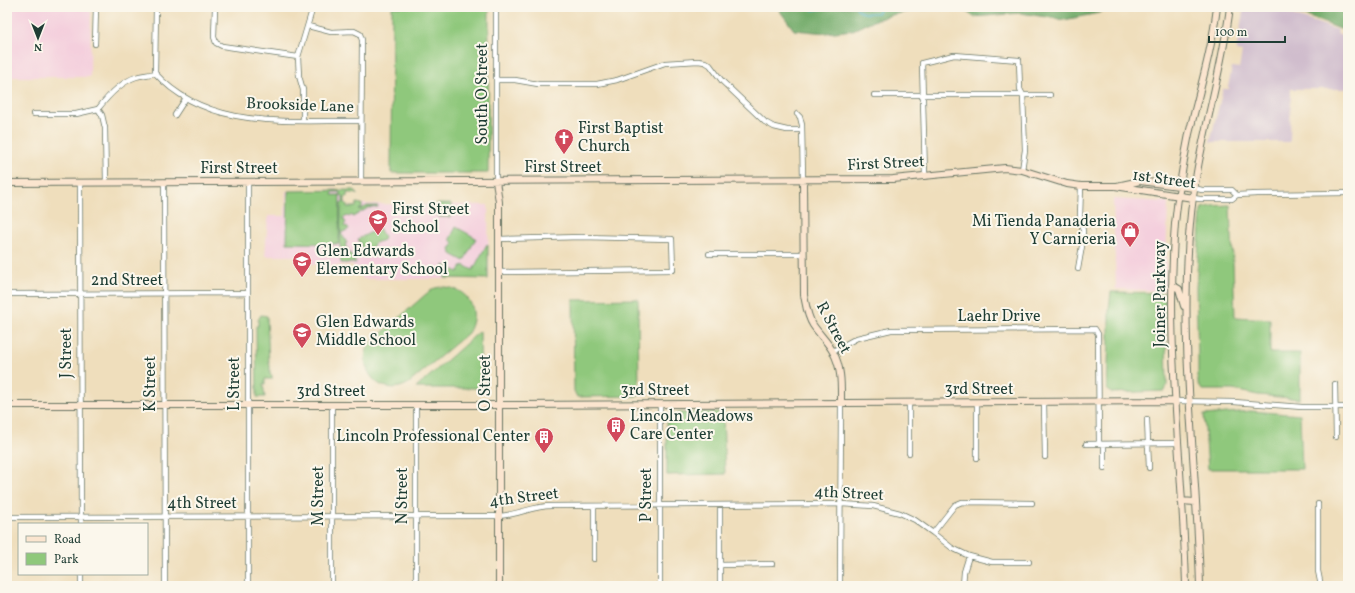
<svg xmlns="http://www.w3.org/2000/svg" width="1355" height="593" viewBox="0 0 1355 593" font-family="Vollkorn,serif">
  <rect width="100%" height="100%" fill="#fbf7ec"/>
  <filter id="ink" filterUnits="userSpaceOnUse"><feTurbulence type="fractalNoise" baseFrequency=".025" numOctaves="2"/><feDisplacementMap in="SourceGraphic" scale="8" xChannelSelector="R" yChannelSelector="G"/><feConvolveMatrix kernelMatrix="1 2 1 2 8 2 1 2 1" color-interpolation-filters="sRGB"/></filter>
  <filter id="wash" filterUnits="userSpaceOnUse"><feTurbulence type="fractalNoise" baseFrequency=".012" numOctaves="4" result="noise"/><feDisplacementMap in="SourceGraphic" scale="16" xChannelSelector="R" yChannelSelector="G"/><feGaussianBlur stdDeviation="0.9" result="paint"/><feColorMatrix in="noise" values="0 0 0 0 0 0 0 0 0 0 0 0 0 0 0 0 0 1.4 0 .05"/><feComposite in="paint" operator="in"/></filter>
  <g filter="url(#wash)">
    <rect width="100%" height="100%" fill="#efdebc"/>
    <path fill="#f4cfdd" d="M7,7H91L90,77H7Z
      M344,189L347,206L356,207L358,204L488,205L489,279H363L352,265L330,266L298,262L297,256H265L268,216H285L286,191Z
      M1113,199L1168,202L1165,291L1116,289Z"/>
    <path fill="#d0bdcd" d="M1244,7H1269L1338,30L1337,34L1348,37V89H1291L1290,142H1210L1223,89H1230L1228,87L1232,67L1239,68L1242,52L1236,51Z"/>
    <path fill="#8fc87b" stroke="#578258" d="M392,7H489L488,173H391Z
      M354,190L357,192V195L356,193H347V197H345V203L347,204V207H356L357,203L362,204V208L359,209L360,210L367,206H378V207L368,208L353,217L352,215L349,217L348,216L343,218L346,223L344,225L345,227L347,226L349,229L341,233L347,243L345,245L356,263H341L340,254H342V248H340L341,203H343V196L340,195V192H333L332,195H340L339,244L287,243L288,191Z
      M436,204H451L452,209L450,217H439L438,214H434Z
      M1230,205L1231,233L1232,235L1235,317L1270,319V353H1300V399L1258,395L1233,390H1202L1198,384V359L1196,288L1201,212L1202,208L1213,206Z
      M456,227L476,238L464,261L451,254L450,248L452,247L453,243L450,239Z
      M379,228L384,237L383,240L375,243L371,248L364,252L358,239Z
      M487,244L488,245V279L445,278L444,265L458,272L463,265L473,270Z
      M441,287C467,286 482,310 468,333L409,383C402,387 395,389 387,387C371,384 361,364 367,349C369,345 372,342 375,339L426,294L435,288Z
      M1111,292L1165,293L1167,385L1165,391L1111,393L1107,389L1109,339V309Z
      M638,299L639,396L577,397L574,391L573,300Z
      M261,315L267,316L269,364L270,365V375H272V379H265V384H263L265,397H257L256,326H258V320Z
      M480,331L481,388H416Z
      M1251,411L1300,415L1302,469H1208L1204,415Z
      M723,412L725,474L667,475V419L669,415L678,413Z"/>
    <path fill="#73ac6b" stroke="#497450" d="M777,7H1108L1099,13L1064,20L1021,13L974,17L961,8L918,10L891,15L870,22L853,30L826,33L794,30Z
      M1283,7H1348V32Z"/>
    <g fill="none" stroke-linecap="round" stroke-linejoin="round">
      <path stroke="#45aec4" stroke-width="1.5" d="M810,7L813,10L832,7
        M856,7C861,15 869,13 877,13L881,7"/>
    </g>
  </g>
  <g filter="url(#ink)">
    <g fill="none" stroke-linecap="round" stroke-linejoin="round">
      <defs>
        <path id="street" d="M215,7L214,37L216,43L222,46L298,57
          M496,7V181
          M308,26L331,32L354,31L360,34L362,40L361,182
          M95,44L96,7
          M155,73L156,7
          M496,80H515L538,84H597L617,80L665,63L698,61L705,62L710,65L722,81L765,122L774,127L787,130H802
          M874,95H1050
          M98,109C108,96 121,82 136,77C142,75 149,75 155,73C207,131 291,120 361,121
          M98,109L102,115L105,128L106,182
          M34,114H76L98,109
          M797,114L800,117L802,125L803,180
          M175,115L186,98
          M303,120V90L299,76L298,57L313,7
          M925,175L922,63L954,55L1019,60L1020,89L1023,95L1025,150L1022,170
          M164,182L165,586
          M248,182V586
          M80,183L81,524
          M1194,188L1202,190H1232L1237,195
          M1193,198L1200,199H1232L1237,195L1257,194L1348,193
          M499,239L581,237L672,239L673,270L499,272
          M709,254H803
          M1078,269L1082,246L1083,231L1080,216L1081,186
          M7,294L248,293
          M833,351L857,338L891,330L1095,329L1098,334L1099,444
          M1335,384L1336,437
          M1175,401L1234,402L1302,407H1348
          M1044,402L1045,457
          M909,403V453
          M977,403V458
          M660,404V586
          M332,405V586
          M416,405V586
          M1147,419L1149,468
          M1086,444L1177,443
          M1104,444V468
          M1318,504V571L1321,586
          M720,505V586
          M7,517L499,516C517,515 533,506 551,506L841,504L873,506L900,513L915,520L933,533L952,548L969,556L992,562H1029
          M933,533L955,505L962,502L1032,503
          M594,559V506
          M720,565L772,564
          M81,574V586
          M840,586L841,403
          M963,586L964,572L969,556"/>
        <path id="secondary" d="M803,180L804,295C806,305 807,316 813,325C819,334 828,342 833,352C842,368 841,386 841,403
          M496,181L499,202V586
          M7,183L893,179L1005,168L1022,170L1067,184L1081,186H1115L1193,198
          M1117,186L1140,181L1194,188
          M1172,285L1179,289L1184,306
          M7,405H520L1175,401
          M1181,501L1195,502
          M1186,586C1183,465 1165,345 1175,224C1178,193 1183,164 1189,134C1199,92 1212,50 1217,7
          M1200,586C1197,465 1179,345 1190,224C1196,150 1221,80 1230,7"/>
      </defs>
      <use href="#street" stroke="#687564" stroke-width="6"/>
      <use href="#secondary" stroke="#687564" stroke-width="8"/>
      <use href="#street" stroke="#fff" stroke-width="4.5"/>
      <use href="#secondary" stroke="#fbe5cf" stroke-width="6"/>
    </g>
  </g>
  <defs>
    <symbol id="church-pin" viewBox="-11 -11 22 30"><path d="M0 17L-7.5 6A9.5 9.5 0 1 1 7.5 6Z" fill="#d1495b" stroke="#fbf7ec"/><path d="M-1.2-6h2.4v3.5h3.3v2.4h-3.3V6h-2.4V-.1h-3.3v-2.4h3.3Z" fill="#fff"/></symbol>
    <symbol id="school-pin" viewBox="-11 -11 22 30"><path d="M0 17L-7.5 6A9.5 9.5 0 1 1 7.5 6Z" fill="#d1495b" stroke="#fbf7ec"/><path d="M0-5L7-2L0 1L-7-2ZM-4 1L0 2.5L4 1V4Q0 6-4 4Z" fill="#fff"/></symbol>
    <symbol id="shop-pin" viewBox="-11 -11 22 30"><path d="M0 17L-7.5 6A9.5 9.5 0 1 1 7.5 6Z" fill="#d1495b" stroke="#fbf7ec"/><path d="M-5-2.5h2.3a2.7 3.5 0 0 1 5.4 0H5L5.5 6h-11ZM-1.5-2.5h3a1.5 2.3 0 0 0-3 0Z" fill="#fff"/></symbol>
    <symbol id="building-pin" viewBox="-11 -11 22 30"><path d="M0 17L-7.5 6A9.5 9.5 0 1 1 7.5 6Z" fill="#d1495b" stroke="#fbf7ec"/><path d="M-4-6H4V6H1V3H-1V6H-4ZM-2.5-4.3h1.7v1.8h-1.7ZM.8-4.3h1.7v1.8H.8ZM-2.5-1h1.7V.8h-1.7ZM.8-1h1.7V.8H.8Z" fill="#fff"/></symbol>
  </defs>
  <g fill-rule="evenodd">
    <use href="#church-pin" x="553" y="127" width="22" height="30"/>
    <use href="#school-pin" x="367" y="208" width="22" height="30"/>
    <use href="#shop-pin" x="1119" y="220" width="22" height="30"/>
    <use href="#school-pin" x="291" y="250" width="22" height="30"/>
    <use href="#school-pin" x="291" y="321" width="22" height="30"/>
    <use href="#building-pin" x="605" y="415" width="22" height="30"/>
    <use href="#building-pin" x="533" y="426" width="22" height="30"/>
  </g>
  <g text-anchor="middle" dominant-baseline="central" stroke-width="4" stroke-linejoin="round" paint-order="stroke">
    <g font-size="16" fill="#1f3d34" stroke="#fbf7ec">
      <text transform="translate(483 94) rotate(-90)">South O Street</text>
      <text transform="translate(300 106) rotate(2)">Brookside Lane</text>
      <text transform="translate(886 164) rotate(-3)">First Street</text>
      <text x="563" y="168">First Street</text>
      <text x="239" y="169">First Street</text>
      <text transform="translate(1164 180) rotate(8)">1st Street</text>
      <text x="127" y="281">2nd Street</text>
      <text transform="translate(1161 294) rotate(-90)">Joiner Parkway</text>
      <text x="999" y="317">Laehr Drive</text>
      <text transform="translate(833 328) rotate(62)">R Street</text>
      <text transform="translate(67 353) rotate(-90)">J Street</text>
      <text transform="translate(486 383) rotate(-90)">O Street</text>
      <text transform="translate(151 384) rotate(-90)">K Street</text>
      <text transform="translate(235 384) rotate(-90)">L Street</text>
      <text x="979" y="390">3rd Street</text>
      <text x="655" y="391">3rd Street</text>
      <text x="331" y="392">3rd Street</text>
      <text transform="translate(849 494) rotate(3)">4th Street</text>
      <text transform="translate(647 495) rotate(-90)">P Street</text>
      <text transform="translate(319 496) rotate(-90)">M Street</text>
      <text transform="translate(403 496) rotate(-90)">N Street</text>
      <text transform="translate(524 498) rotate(-7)">4th Street</text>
      <text x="202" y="504">4th Street</text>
    </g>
    <g font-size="16" fill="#1f3d34" stroke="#fbf7ec" text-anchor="start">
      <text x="578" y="129">First Baptist<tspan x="578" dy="18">Church</tspan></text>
      <text x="392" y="210">First Street<tspan x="392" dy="18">School</tspan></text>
      <text x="1116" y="222" text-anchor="end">Mi Tienda Panaderia<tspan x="1116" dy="18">Y Carniceria</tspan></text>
      <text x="316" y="252">Glen Edwards<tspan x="316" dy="18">Elementary School</tspan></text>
      <text x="316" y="323">Glen Edwards<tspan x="316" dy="18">Middle School</tspan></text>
      <text x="630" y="417">Lincoln Meadows<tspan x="630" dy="18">Care Center</tspan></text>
      <text x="530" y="437" text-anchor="end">Lincoln Professional Center</text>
    </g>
  </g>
  <rect width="1355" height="593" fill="none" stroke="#fbf7ec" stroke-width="24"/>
  <rect x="18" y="523" width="130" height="52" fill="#fbf7ec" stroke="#a3ada2"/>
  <rect x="26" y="536" width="20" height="6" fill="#fbe5cf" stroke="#a3ada2"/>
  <text x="54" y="543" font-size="12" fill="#1f3d34">Road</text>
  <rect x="26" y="553" width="20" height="12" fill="#8fc87b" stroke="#a3ada2"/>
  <text x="54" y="563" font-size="12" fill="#1f3d34">Park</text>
  <g transform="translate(38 38) rotate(180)" stroke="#fbf7ec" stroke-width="3" paint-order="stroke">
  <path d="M0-3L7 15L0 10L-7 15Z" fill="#1f3d34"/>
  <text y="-6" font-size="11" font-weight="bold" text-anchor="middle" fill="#1f3d34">N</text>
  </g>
  <path d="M1209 36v6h76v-6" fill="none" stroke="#1f3d34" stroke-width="2"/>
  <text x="1215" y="36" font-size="12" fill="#1f3d34" stroke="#fbf7ec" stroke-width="3" paint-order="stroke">100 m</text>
</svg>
